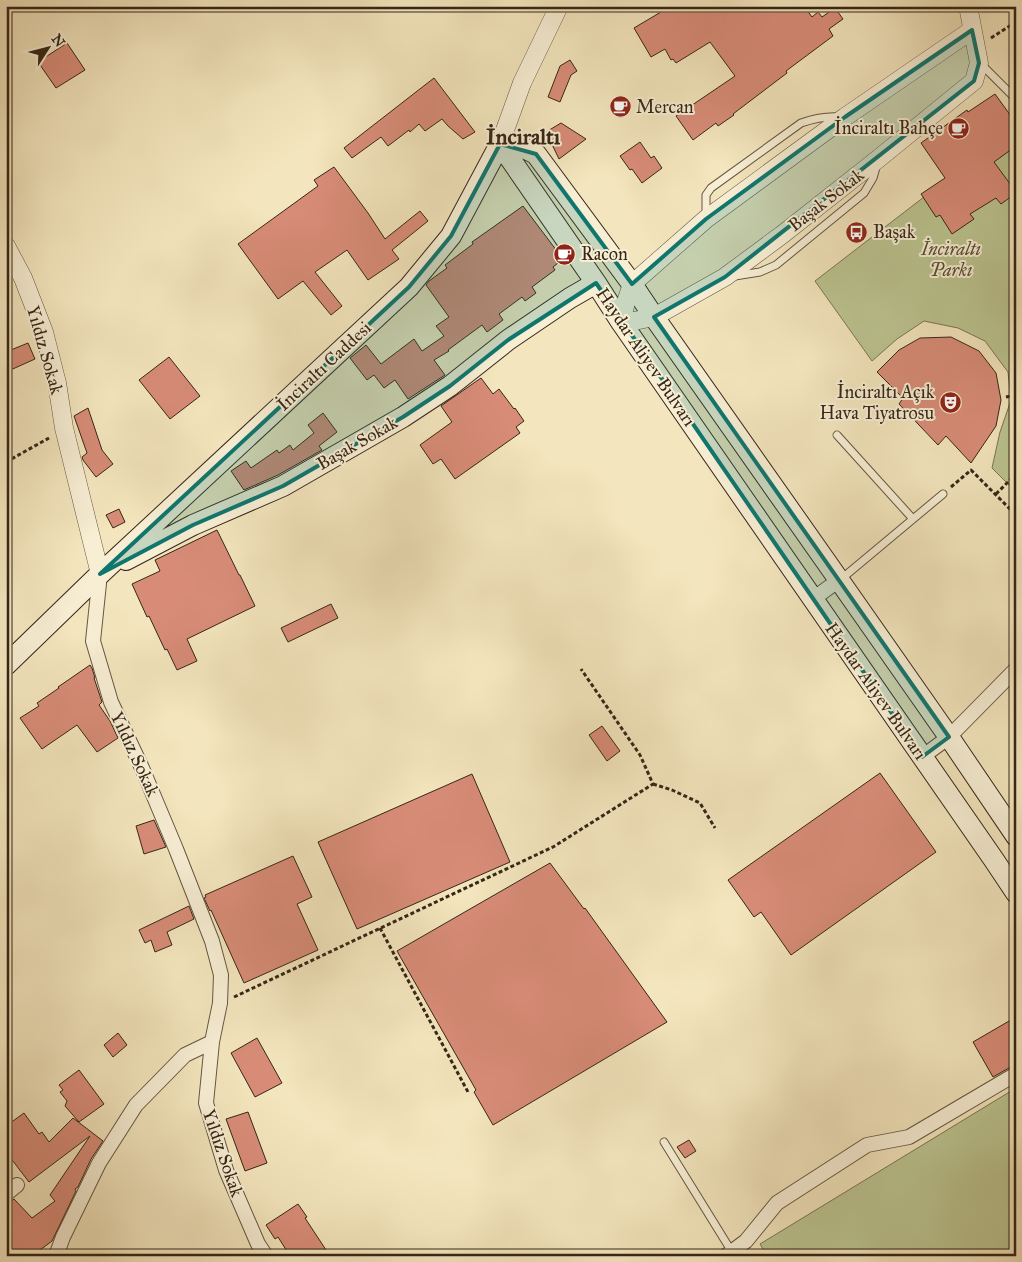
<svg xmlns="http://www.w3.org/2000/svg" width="1022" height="1262" viewBox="0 0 1022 1262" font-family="'IM FELL Great Primer',serif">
  <rect width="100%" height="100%" fill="#f3e5bd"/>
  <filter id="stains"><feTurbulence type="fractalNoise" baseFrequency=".004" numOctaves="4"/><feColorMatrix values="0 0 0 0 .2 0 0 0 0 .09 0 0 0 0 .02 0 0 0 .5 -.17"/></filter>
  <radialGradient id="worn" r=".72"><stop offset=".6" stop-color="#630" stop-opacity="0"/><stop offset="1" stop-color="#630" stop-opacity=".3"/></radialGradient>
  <path fill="#bbc490" stroke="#787554" d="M1016,126V492L992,468L1000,432L1011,400L1008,372L985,341L958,328L924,321L897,339L872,361L815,281Z
    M1016,1088V1256H767L760,1244Z"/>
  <path fill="#d88c78" stroke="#352617" d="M671,6H804L812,17L818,12L822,17L835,8L843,19L829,29L833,36L786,71L787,73L733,114L734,115L718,126L716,123L693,140L676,116L735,76L710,42L676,63L673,59L671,60L665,49L651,57L634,28Z
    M67,43L85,70L56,88L38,62Z
    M570,60L577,71L571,75L560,102L548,97L560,66Z
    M434,78L475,132L463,139L448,126L442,119L425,131L419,124L410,132L409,130L388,146L381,137L352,158L344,148Z
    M995,94L1016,123V146L994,162L1016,192V193L1001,204L996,198L970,214L974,219L952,234L940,215L936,217L921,194L945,178L921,143L967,110L968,112Z
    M561,123L586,139L559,159L546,132Z
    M640,142L651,158L654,156L662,168L642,183L632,169L630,170L620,156Z
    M334,167L368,213L385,239L420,211L428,221L392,250L399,259L368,280L347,250L315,272L342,306L331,315L303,281L278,299L238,244L318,186L314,180Z
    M523,206L563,259L553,267L555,270L532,287L536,293L525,301L522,297L499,314L503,320L487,332L482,325L448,350L449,351L434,360L445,375L408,399L395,380L384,388L374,375L367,380L350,358L366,345L381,364L414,339L422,351L444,336L436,326L449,317L426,285L429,281L447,268L445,265L473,244L472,242Z
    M951,337L979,351L996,373L1001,400L996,426L971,463L946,436L938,445L899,404L903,398L877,372L899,350L920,338Z
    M28,343L35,359L6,372V352Z
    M169,357L200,396L170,419L139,380Z
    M481,378L493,394L499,389L514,409L515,408L524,421L516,427L520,433L455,479L441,459L433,464L420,445L452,422L441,406Z
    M88,408L102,450L113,464L96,477L83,460L82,457L87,453L74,416Z
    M323,413L337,432L319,446L322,450L278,475L244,490L231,471L246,461L251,468L277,450L279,453L290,445L293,450L314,433L308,425Z
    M119,509L125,522L113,528L106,515Z
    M217,530L239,575H240L255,606L187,639L197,661L177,670L167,649L165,650L149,616L147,617L132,584L160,571L155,560Z
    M331,604L338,618L288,642L281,628Z
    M90,665L92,668L95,678H94L102,702L99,705L110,721L118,738L97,752L77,725L42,749L20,718L39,706L37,703L59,688L58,687Z
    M602,726L620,751L607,761L589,735Z
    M880,773L936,852L791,955L761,912L754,917L728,880Z
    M472,774L510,862L357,929L318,842Z
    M154,820L166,847L144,854L136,826Z
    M293,856L312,897L297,904L318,950L244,983L211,910L210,911L204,898L206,897L205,895Z
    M550,863L584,909L585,908L667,1022L493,1125L474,1092L476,1090L397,951Z
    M189,906L194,919L167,932L172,945L155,952L151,940L145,943L139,930Z
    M1016,1017V1064L993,1077L973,1042Z
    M118,1033L127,1045L113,1057L104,1045Z
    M257,1038L282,1083L255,1097L231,1053Z
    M79,1070L104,1104L79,1122L65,1106L67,1101L60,1092L63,1090L59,1085Z
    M248,1112L267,1163L245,1171L226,1119Z
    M24,1113L39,1134L42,1132L49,1142L73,1118L103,1141L91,1159L78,1187L75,1189L76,1191L52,1241L32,1256H6V1207L14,1199L32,1218L55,1201L50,1195L90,1136L29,1182L6,1152V1126Z
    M689,1140L696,1151L685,1158L677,1147Z
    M298,1204L307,1217L305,1218L330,1256H290L278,1237L275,1239L266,1225Z"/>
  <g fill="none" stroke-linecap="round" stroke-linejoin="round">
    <defs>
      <path id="service" d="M980,63L1016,99
        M706,216V195L711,188L801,123C813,119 826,116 839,117
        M735,276L760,272L776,265L864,193L873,178L877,164
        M837,435L913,519
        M840,580L943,494
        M664,1142L732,1252"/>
      <path id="minor" d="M100,574L93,641L111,702L142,768L176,849L212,941L221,975L220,1003L212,1042L206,1103L226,1170L258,1244L266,1256
        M813,599L839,580
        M922,757L949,737L1016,669
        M6,1194L17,1185
        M56,1256L63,1237L99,1163L136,1105L185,1055L212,1042
        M726,1256L746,1241L777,1203L867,1145L909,1137L1016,1074"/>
      <path id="tertiary" d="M968,6L979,63L974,81L878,159L783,234L725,277L654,317L629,322H621L626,302L632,284L706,219L845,117L972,30
        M500,144L522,83L559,6
        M6,246L23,278L44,332L57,383L64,428L100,574"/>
      <path id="secondary" d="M500,144L596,283L621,322L994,860L1016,893
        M500,144L526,149L536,154L632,284L654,317L839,580L949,737L1016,836
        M126,560L193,525L283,486L403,417L450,386L508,340L570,298L596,283
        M6,665L100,574L409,287L451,236L500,144"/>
    </defs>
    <use href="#service" stroke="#645640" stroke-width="9"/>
    <use href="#minor" stroke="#645640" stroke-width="16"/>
    <use href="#tertiary" stroke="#645640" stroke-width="19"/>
    <use href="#secondary" stroke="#352617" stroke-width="22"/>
    <path stroke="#352617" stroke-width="3" stroke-dasharray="4 2.5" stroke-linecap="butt" d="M1013,6L1016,11
      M991,38L1016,22
      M1006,397L1016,395
      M6,462L49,438
      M951,487L971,470L1016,515
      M996,494L1016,474
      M653,784L672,790L700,803L715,828
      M380,928L468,1092
      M234,997L553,847L653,784L640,755L581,669"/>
    <use href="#service" stroke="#f7eed4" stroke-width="7"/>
    <use href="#minor" stroke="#f7eed4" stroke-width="14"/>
    <use href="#tertiary" stroke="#f7eed4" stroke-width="18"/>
    <use href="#secondary" stroke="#f7eed4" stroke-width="20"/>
  </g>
  <path fill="#0f766e" fill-opacity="0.2" stroke="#0f766e" stroke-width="4" stroke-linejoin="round" d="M972,30L979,63L974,81L725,277L654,317L949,737L922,757L596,283L508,340L450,386L403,417L283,486L193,525L100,574L409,287L451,236L500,144L536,154L632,284L706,219L845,117Z"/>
  <defs>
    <symbol id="cafe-disc" viewBox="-11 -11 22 22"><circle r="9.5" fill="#8f2418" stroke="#f7eed4"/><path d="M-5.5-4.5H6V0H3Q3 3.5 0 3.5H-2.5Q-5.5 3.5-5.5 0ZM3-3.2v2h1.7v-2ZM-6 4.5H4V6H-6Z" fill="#fff"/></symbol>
    <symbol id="bus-disc" viewBox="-11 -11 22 22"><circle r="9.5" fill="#8f2418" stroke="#f7eed4"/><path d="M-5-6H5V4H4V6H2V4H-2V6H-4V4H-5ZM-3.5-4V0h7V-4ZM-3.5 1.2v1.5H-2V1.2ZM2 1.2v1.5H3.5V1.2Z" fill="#fff"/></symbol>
    <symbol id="theatre-disc" viewBox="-11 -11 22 22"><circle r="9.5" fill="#8f2418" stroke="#f7eed4"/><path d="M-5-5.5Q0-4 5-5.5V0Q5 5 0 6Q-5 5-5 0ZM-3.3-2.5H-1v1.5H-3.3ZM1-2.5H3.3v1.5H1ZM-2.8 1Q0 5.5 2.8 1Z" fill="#fff"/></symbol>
  </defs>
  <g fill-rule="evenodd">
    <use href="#cafe-disc" x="608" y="94" width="25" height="25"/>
    <use href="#cafe-disc" x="946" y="116" width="25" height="25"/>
    <use href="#bus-disc" x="844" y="220" width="25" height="25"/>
    <use href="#cafe-disc" x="552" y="242" width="25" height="25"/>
    <use href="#theatre-disc" x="938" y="390" width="25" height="25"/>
  </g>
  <g text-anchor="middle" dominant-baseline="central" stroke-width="4" stroke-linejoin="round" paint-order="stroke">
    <g font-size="18" fill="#352617" stroke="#f7eed4" text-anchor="start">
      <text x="636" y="107">Mercan</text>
      <text x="943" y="128" text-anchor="end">İnciraltı Bahçe</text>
      <text x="873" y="232">Başak</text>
      <text x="581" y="254">Racon</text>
      <text x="934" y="392" text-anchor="end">İnciraltı Açık<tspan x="934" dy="21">Hava Tiyatrosu</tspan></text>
    </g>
    <g font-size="18" fill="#352617" stroke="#f7eed4">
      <text transform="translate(826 200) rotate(-38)">Başak Sokak</text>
      <text transform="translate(45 350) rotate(74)">Yıldız Sokak</text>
      <text transform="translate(646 357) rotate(56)">Haydar Aliyev Bulvarı</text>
      <text transform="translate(324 366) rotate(-43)">İnciraltı Caddesi</text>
      <text transform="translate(357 443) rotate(-30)">Başak Sokak</text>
      <text transform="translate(876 691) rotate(55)">Haydar Aliyev Bulvarı</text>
      <text transform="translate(135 754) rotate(65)">Yıldız Sokak</text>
      <text transform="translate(223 1153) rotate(71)">Yıldız Sokak</text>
    </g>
    <g font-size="18" font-style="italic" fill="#564e35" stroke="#f7eed4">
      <text x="951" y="249">İnciraltı<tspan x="951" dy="21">Parkı</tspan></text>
    </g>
    <g font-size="22" font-weight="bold" fill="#352617" stroke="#f7eed4">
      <text x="523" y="136">İnciraltı</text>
    </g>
  </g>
  <rect width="1022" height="1262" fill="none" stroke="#f3e5bd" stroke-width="25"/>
  <rect x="8" y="8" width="1007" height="1247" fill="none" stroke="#352617" stroke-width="2.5"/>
  <rect x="12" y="12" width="997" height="1237" fill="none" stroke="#352617"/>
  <g transform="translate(48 48) rotate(54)" stroke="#f7eed4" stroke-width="4" paint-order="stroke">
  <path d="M0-4L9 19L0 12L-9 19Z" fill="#352617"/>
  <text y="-8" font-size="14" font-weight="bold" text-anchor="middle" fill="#352617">N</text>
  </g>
  <rect width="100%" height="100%" filter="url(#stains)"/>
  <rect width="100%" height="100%" fill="url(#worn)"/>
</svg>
